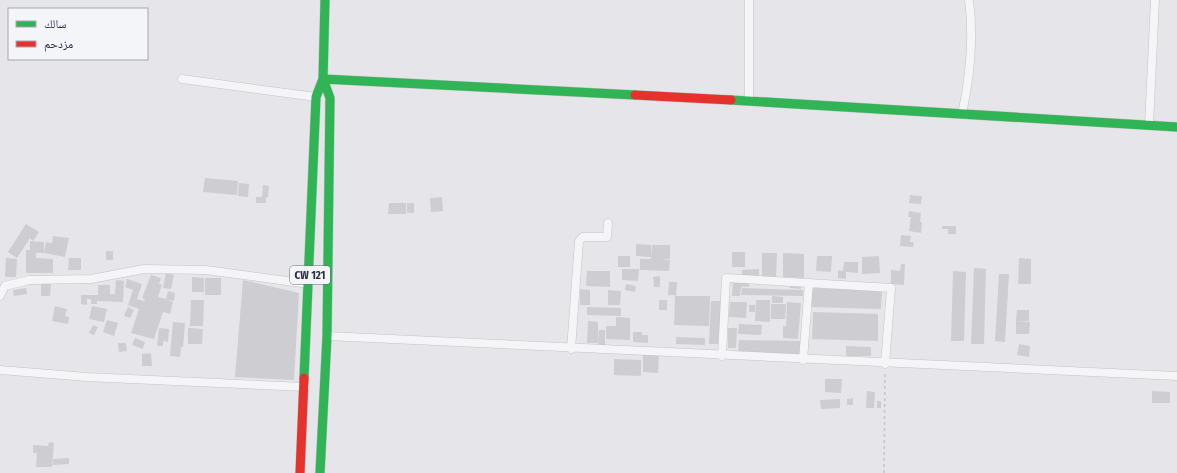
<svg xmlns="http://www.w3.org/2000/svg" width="1177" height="473" viewBox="0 0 1177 473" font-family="'Fira Sans Condensed','Noto Naskh Arabic',sans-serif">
  <rect width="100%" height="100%" fill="#e6e6ea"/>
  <path fill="#cdcdd2" d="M205,178L238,181L237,195L203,192Z
    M239,183L249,184L248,197L238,196Z
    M263,185L269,186L268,197H266V203H256V197H262Z
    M910,195L922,196L921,204L909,203Z
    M442,197L443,211L431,212L430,198Z
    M389,203H406V214H388Z
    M407,203H414V213H407Z
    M909,211L921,213L920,222H922L921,233L909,231L911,217H908Z
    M26,224L39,232L33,241L30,238L17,258L8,252Z
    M942,226H956V234H948V229H942Z
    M901,235L911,236L910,242H914L913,247L900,246Z
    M53,236L69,238L65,257L44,253L46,242L52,243Z
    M30,241L44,242V253H36V258L53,259V273H26V250H30Z
    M636,244L651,245V257L636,256Z
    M652,245H670V259H661L670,260L669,271L640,270V259H651Z
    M106,251H113V260H106Z
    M732,252H745V267H732Z
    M762,253H777L776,278L762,277Z
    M783,253L804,254V278L783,277Z
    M618,256H630V267H618Z
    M817,256H832L831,272L816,271Z
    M879,256L880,273L862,274V257Z
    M6,258L17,259L16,277H5Z
    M69,258H81V270H68Z
    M1019,258L1031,259V284H1018Z
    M844,262H858V273L846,272V279L838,278V270L843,271Z
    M901,264H905L904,285L891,284V270L900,271Z
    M974,268L986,269L984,344H971Z
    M622,269H639L638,281L622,280Z
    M759,269V276H742V270Z
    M587,271H610V287L586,286Z
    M953,271L966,272L964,341H951Z
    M166,273L174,275L171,289L163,288Z
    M999,274H1009L1005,342L995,341Z
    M151,275L161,278L159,284L162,285L158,297L166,299L168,291L175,293L174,301L166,300L173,302L170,314L163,312L154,339L131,333L139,309L128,305L133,290L125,287L127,279L142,284L137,299L144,301L145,299L142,298Z
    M660,276V287H654L653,277Z
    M192,277L204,278V292H192Z
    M205,278H221V295H205Z
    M116,280L124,281L123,302L97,301V304H91V299H87V305L81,304V295H98V285H110V294H115Z
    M243,280L299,293L294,380L235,377Z
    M733,281H749V287H741L740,296H732Z
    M669,282H677L676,296H710L709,326L674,325L675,295H668Z
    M41,283H51L50,296H41Z
    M790,283H801V289L790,288Z
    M626,284L636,286L635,292L625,290Z
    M26,288L27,294L14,296L13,290Z
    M742,288L803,290V296L741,295Z
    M811,288L882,290L881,309L811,307Z
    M580,289L590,290V305H580Z
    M608,290L621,291L620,305H608Z
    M772,296L783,297V303H772Z
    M191,300H204L203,326H190Z
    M659,300H667V310H659Z
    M756,300H770V322L755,321Z
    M711,301H722L720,344H709Z
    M730,302H747L746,318L729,317Z
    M787,302L801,303L798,339L783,338V326H786Z
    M771,304H786L785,319H771Z
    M749,305H755V312H749Z
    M55,306L67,309L65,316L69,317L68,324L52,321Z
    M92,306L107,309L104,322L89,319Z
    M128,307L134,310L130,318L124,316Z
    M587,307L621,308V316L587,315Z
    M1017,310H1029V321H1016Z
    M813,312L878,314V341L812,339Z
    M616,317L630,318V340L606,339V326H616Z
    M107,320L118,323L114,336L103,332Z
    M588,321L598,322V343H587Z
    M1016,321L1030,322L1029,334H1016Z
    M173,322L185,323L183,347H181L180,357L170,356Z
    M739,324L762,325L761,335L738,334Z
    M93,325L98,327L94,335L89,333Z
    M159,328L169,329L168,342L163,341V346H157Z
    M188,328L203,329L202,344H188Z
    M728,328H737L736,348H728Z
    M599,330H605V345H598Z
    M633,332H642V335H648V343L633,342Z
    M676,337L705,338V345L676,344Z
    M135,338L145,342L143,349L132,345Z
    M739,340L801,341L800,355L738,353Z
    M118,343H126L127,351L119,352Z
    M1019,344L1030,346L1029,357L1017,355Z
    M846,346L871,347V356H846Z
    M151,353L152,366H142V354Z
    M643,353H659L658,373L643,372Z
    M614,359L641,360V376L614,375Z
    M825,379H842L841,393L825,392Z
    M867,391L875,392L874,408H866Z
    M1152,391L1170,392V403H1152Z
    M853,398V405H847V399Z
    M840,399V408L821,409L820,400Z
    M877,401H881V408H877Z
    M49,442L54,443L52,467H36L37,453H33V445L48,446Z
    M69,458V464L53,465V459Z"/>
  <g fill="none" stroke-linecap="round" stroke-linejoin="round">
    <defs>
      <path id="street" d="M749,0V101
        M182,79L316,97
        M962,114C970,77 974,38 969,0
        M1149,125L1155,0
        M0,296L5,286L29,280L91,279L144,269L206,270L309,284
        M327,336L1177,376
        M571,349L579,241L583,237H607L608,223
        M722,356L726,278L891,288L885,364
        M803,360L809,283
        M0,370L87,377L305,387"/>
      <path id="fast" d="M325,0L323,79L635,95
        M731,100L1177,127
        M304,378L316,97L323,79
        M320,473L327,336L330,98L323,79"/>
      <path id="jam" d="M635,95L731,100
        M300,473L304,378"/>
    </defs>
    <use href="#street" stroke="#c3c3c8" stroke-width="9"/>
    <use href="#fast" stroke="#c3c3c8" stroke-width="10"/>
    <use href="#jam" stroke="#c3c3c8" stroke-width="10"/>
    <path stroke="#c5c5ca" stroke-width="1.5" stroke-dasharray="3 3" stroke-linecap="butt" d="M884,473L885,373"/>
    <use href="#street" stroke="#f5f5f7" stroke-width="8"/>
    <use href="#fast" stroke="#30b455" stroke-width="9"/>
    <use href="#jam" stroke="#e5322d" stroke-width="9"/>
  </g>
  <g text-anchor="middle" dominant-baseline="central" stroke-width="3" stroke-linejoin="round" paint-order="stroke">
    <rect fill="#f4f5f9" stroke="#676a7a" stroke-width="1" x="290" y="266" width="40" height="18" rx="3"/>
    <g font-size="11" font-weight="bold" fill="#2b2e44">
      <text x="310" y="275">CW 121</text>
    </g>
  </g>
  <rect x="8" y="8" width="140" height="52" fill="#f4f5f9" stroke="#a4a5b1"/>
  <rect x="16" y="21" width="20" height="6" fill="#30b455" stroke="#a4a5b1"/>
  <text x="44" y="28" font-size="12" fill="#2b2e44">سالك</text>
  <rect x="16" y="41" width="20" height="6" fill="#e5322d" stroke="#a4a5b1"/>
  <text x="44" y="48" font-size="12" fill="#2b2e44">مزدحم</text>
</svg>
